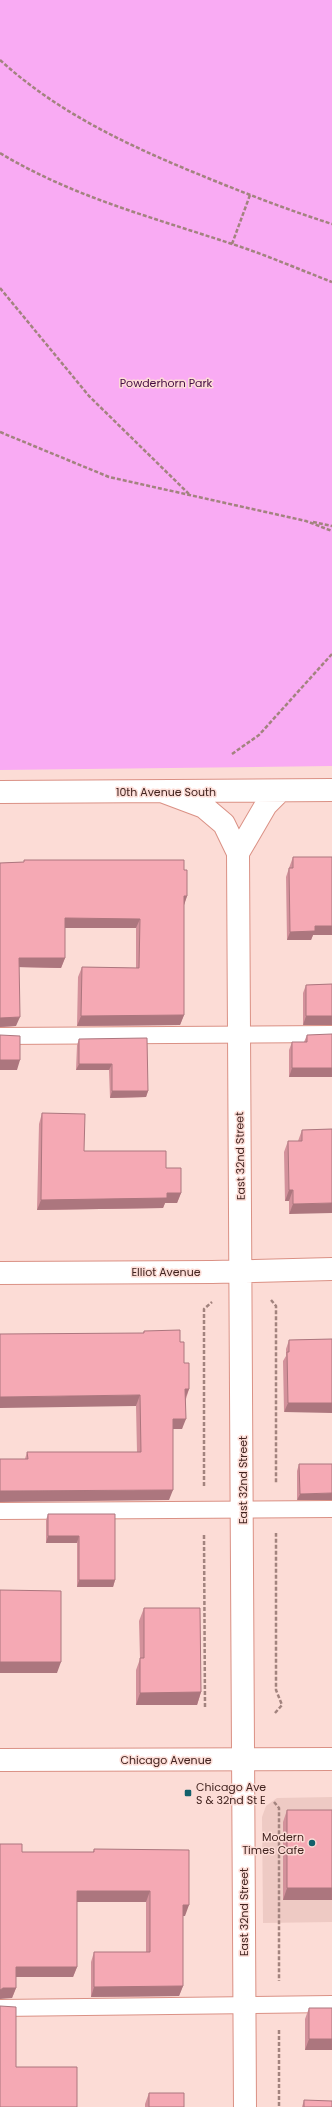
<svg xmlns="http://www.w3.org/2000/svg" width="332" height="2107" viewBox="0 0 332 2107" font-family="Poppins,sans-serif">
  <rect width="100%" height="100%" fill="#fcdcd6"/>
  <path fill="#eecac4" d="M332,1797V1922L263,1923L262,1817L266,1806L277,1798Z"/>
  <path fill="#f9abf3" d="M0,0H332V766L0,770Z"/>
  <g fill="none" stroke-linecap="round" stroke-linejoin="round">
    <defs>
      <path id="lane" d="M0,1036L332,1034
        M0,1511L332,1509
        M0,2008L332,2004"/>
      <path id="street" d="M0,792L332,790
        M164,792L204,807L224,824L238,853L245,2107
        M238,853L266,805L280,791
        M0,1273L212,1272L332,1269"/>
      <path id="secondary" d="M0,1760L332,1759"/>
    </defs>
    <use href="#lane" stroke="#da9185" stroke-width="18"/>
    <use href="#street" stroke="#da9185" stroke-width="24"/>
    <use href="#secondary" stroke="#da9185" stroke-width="24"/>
    <path stroke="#a2837e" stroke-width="2.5" stroke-dasharray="4 2" stroke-linecap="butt" d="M0,60C56,111 123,143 193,172C239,191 285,209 332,224
      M0,153C71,196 151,217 229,243C264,254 298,269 332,282
      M232,244L250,195
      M0,288L89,396L190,495
      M0,432L109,477L306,521L332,531
      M313,522L332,526
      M232,754L259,735L332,654
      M271,1300L276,1306V1484
      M204,1486V1309L212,1302
      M204,1535L205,1707
      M275,1713L282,1705L276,1690V1533
      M274,1802L279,1808V1981
      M279,2030V2107"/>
    <use href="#lane" stroke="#fff" stroke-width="16"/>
    <use href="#street" stroke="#fff" stroke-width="22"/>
    <use href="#secondary" stroke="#fff" stroke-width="22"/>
  </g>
  <path fill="#d3919b" d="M293,857L313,935L311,940H287L286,877L289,868Z
    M24,860L184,870L187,896L184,905V1015L180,1025L77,1026L78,977L82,967L136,968V928H65V958L61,968L19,967L16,1026L0,1027V863L24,862Z
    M332,984L303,1025V993L306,985Z
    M307,1035L332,1077H289V1050L292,1042H304Z
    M79,1039L148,1091L146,1097L110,1098L109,1070H76L77,1045Z
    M42,1113L84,1151L166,1168L181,1193L177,1203H165L163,1208L37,1210L39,1124Z
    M332,1129L289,1214V1201H285L284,1152L288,1141H298L302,1130Z
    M144,1331L180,1342L189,1389L186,1399L182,1429H173L169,1500L25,1459L27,1452H137L136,1406L143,1333Z
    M332,1339L284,1412L283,1361L286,1356V1349L289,1340Z
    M299,1464H332L297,1500V1471Z
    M48,1514H115V1580L113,1587H77V1543H46V1520Z
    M144,1608L201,1692L197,1705H136V1670L140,1659L139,1621Z
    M287,1810L332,1900H283V1822Z
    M94,1849L185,1916H183V1986L179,1996L91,1997V1962L94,1952H146V1902H77V1967L73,1977H16V1988L12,1998L22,1852H93Z
    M309,2008L332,2050H305V2019Z
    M149,2093L184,2107H145V2104Z
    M304,2100L332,2107H302Z"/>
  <path fill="#ac767e" d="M184,896H187L184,905Z
    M65,918L140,919L136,928H62Z
    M315,926H332V935H313L311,940H287L290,932Z
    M19,958H65L61,968L15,967Z
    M184,1015L180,1025L77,1026L81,1016Z
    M306,1016H332V1025H303Z
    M20,1017L16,1026L0,1027V1018Z
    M0,1060H20L17,1070H0Z
    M79,1064H112L109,1070H76Z
    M292,1068H332V1077H289Z
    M112,1091H148L146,1097L110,1098Z
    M289,1190H293L289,1201H285Z
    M167,1193H181L177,1203H165L163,1208L37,1210L41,1200Z
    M332,1203V1213L289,1214L293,1204Z
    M185,1389H189L185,1399Z
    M140,1395L136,1406L0,1408V1397Z
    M288,1403H332V1413L284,1412Z
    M173,1419H186L182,1429H169Z
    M173,1490L169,1500L0,1502V1491Z
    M332,1493V1500H297L300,1494Z
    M48,1536H79L77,1543H46Z
    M79,1580H115L113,1587H77Z
    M0,1662H61L57,1673H0Z
    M201,1692L197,1705H136L140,1693Z
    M287,1888H332V1900H283Z
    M77,1891H150L146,1902H73Z
    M183,1905H189L185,1916H179Z
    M16,1967H77L73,1977H12Z
    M183,1986L179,1996L91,1997L94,1987Z
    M3,1988H16L12,1998L0,1999V1990Z
    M309,2039H332V2050H305Z"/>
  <path fill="#f5a9b4" stroke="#ac767e" d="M293,857H332V926H315V931L290,932L289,868H293Z
    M24,860H184V870H187V896H184V1015L81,1016L82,967L139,968L140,919L65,918V958H19L20,1017L0,1018V863L24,862Z
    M332,984V1016H306V985Z
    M332,1034V1068H292V1042H307V1035Z
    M0,1035L20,1036V1060H0Z
    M147,1038L148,1091H112V1064H79V1039Z
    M42,1113L85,1114L84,1151H166V1168H181V1193H167V1198L41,1200Z
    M332,1129V1203L293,1204V1190H289L288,1141H302V1130Z
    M180,1330V1342H184V1363H189V1389H185L186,1419H173V1490L0,1491V1459H28L27,1452H141L140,1395L0,1397V1334L144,1333V1331Z
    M332,1339V1403H288L287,1352H289V1340Z
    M299,1464H332V1493L300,1494Z
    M48,1514H115V1580H79V1536H48Z
    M0,1590L61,1591V1662H0Z
    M144,1608H200L201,1692L140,1693V1658H144Z
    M287,1810H332V1888H287Z
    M0,1844H22V1852H94V1849L189,1850V1905H183V1986L94,1987V1952H150V1891H77V1967H16V1988H3L0,1990Z
    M0,2006L16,2007V2067H77V2107H0Z
    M309,2008H332V2039H309Z
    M149,2093H184V2107H149Z
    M304,2100L332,2101V2107H304Z"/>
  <g fill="#13606b" stroke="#fcdcd6" stroke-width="1.5">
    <rect x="184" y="1789" width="8" height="8" rx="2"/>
    <circle cx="312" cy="1843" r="4"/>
  </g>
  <g text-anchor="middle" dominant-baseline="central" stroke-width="3" stroke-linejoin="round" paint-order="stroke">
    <g font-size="11" fill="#450c43" stroke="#fcdcd6">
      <text x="166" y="383">Powderhorn Park</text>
    </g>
    <g font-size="11" fill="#422420" stroke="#fcdcd6">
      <text x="166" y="792">10th Avenue South</text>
      <text transform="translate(240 1156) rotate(-91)">East 32nd Street</text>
      <text x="166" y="1272">Elliot Avenue</text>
      <text transform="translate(243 1480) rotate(-90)">East 32nd Street</text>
      <text x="166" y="1760">Chicago Avenue</text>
      <text transform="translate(244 1912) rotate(-90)">East 32nd Street</text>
    </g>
    <g font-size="11" fill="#422420" stroke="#fcdcd6" text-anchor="start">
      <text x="196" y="1787">Chicago Ave<tspan x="196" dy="13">S &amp; 32nd St E</tspan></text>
      <text x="304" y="1837" text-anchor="end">Modern<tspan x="304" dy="13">Times Cafe</tspan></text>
    </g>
  </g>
</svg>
